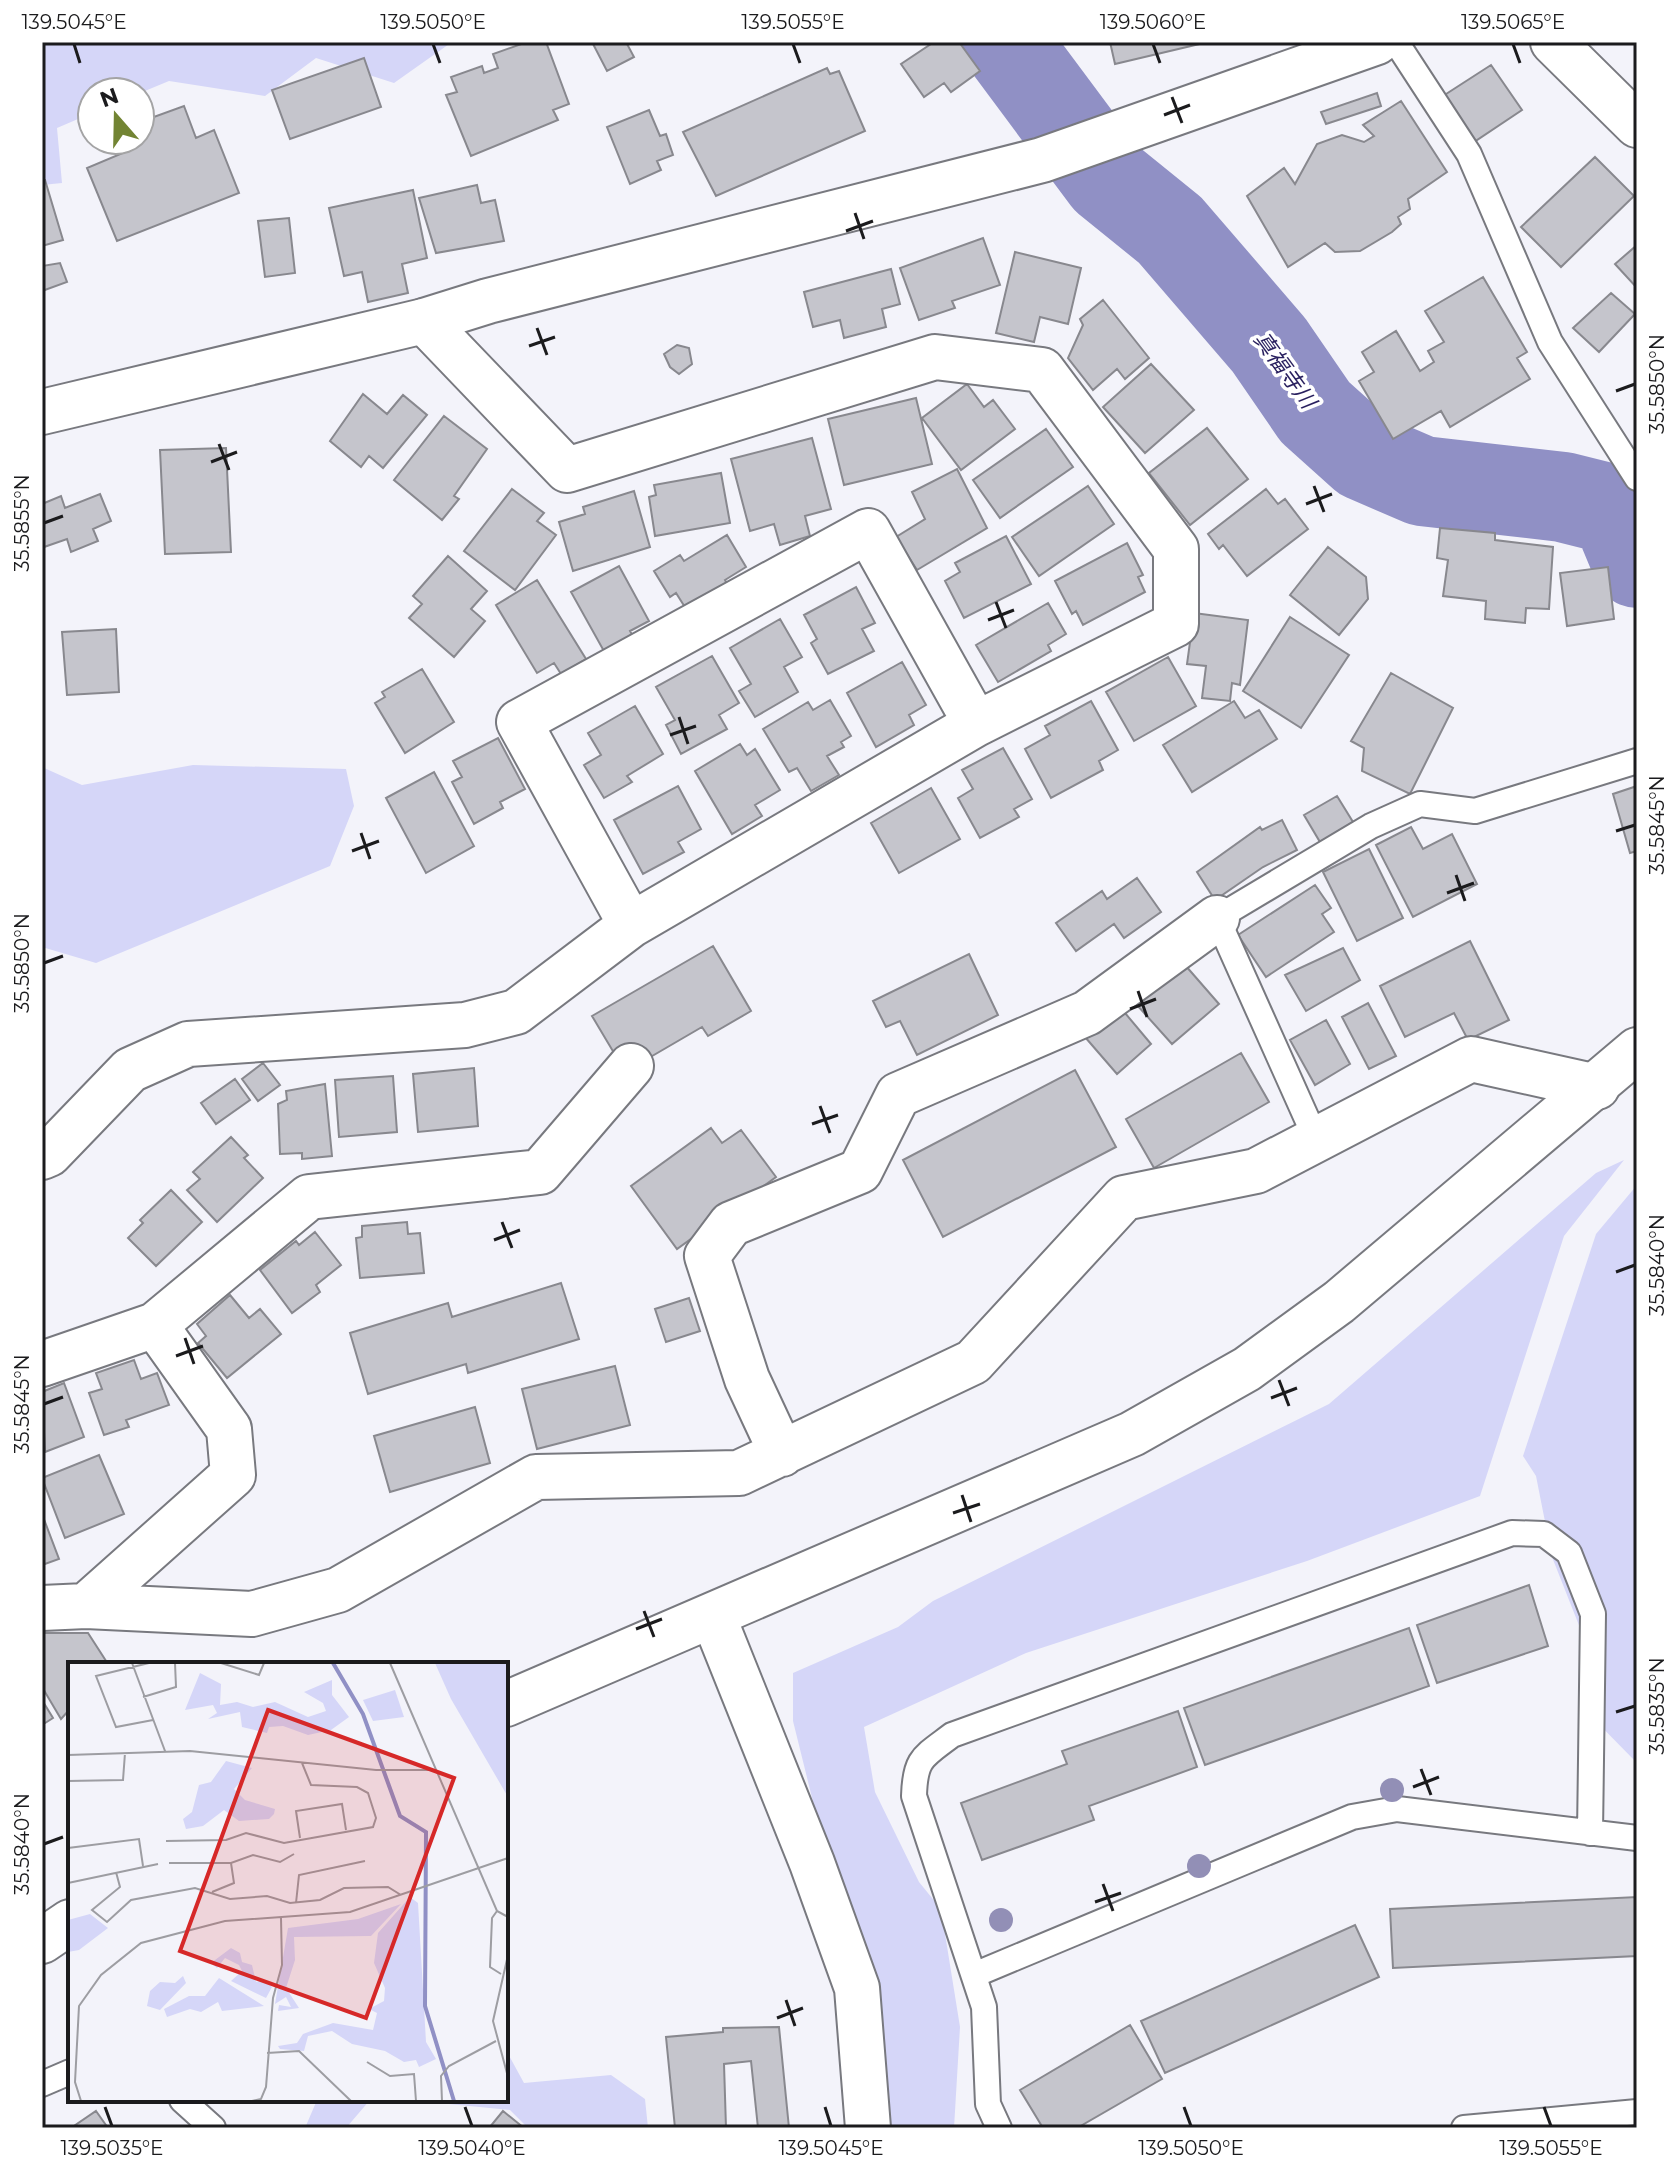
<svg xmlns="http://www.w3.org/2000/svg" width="1679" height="2170" viewBox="0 0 1679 2170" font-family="Montserrat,'Noto Sans JP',sans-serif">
  <rect width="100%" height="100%" fill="#f3f3fa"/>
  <path fill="#d5d6f8" d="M42,42H452L394,83L316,58L265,96L169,81L140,93L92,92V113L57,128L62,183L42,185Z
    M193,765L346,769L354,806L330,866L96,963L42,947V767L82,785Z
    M1624,1160L1564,1236L1480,1496L1307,1561L1026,1653L864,1727L875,1792L919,1882L941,1909L960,2027L954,2128H874L846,1935L793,1721V1673L898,1627L933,1601L1329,1404L1596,1173Z
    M1637,1185V1763L1581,1706L1584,1638L1552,1557L1536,1476L1523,1456L1596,1234Z
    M506,2050L524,2083L611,2075L645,2099L648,2128H528L510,2110L408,2100H506Z
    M317,2100H370L346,2128H305Z"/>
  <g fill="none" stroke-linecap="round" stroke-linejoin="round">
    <path stroke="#9090c5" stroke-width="90" d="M1005,42L1107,179L1170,230L1269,345L1315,412L1364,456L1422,481L1563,497L1615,510L1637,563"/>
  </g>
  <path fill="#c5c5cc" stroke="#88888e" stroke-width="2" d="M527,42H546L569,104L553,110L558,120L471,156L446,95L457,92L451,77L482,66L484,73L498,68L493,54Z
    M592,42H626L634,57L607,71Z
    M934,42H959L980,71L951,92L944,83L924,97L901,64Z
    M1110,42H1208L1115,64Z
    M364,58L381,107L290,139L272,90Z
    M1491,65L1522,110L1474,142L1443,96Z
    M827,68L830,74L839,71L865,131L716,196L683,132Z
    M1377,93L1381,106L1326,124L1321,112Z
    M1401,101L1447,172L1408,199L1410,209L1398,217L1401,224L1392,232L1360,251L1335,252L1325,243L1288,267L1247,196L1284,168L1295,184L1317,144L1342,135L1364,142L1374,136L1363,125Z
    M184,106L196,138L214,130L239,193L117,241L87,168L130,150L126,140H140V122Z
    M649,110L660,136L666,134L673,155L657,161L661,170L630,184L607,127Z
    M1595,157L1634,196L1561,267L1521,227Z
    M42,180H45L63,240L42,246Z
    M477,185L481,203L495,200L504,241L436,253L419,198Z
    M413,190L427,258L402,264L408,293L368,302L362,272L344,276L329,208Z
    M289,218L295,273L265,277L258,221Z
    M983,238L1000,285L952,301L955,308L919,320L900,268Z
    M1637,245V288L1615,264Z
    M1015,252L1081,268L1068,324L1040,317L1034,342L996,333Z
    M60,263L67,282L42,291V266Z
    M891,269L900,304L882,309L886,327L844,338L840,320L813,327L804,292Z
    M1483,277L1527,352L1517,358L1530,379L1450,427L1441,411L1393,439L1359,381L1374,372L1362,352L1396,331L1420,371L1434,362L1428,351L1444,342L1425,311Z
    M1611,293L1635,314L1599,352L1573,328Z
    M1103,300L1149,358L1125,379L1117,369L1093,390L1068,358L1083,325L1080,319Z
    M677,345L689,348L692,364L679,374L670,367L664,354Z
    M1151,364L1194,410L1145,453L1103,407Z
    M967,384L984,407L993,400L1015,429L961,470L922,418Z
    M363,394L387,414L403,395L427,415L383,468L369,456L361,467L330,441Z
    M916,398L932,464L844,485L828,419Z
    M444,416L487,449L454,496L459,499L442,520L394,480Z
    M1207,428L1248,479L1190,525L1149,473Z
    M1046,429L1073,467L1000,518L973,480Z
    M812,438L831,509L805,516L810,536L780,545L774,524L750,531L731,459Z
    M226,448L231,552L165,554L160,450Z
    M957,469L987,528L917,570L896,537L925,519L912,492Z
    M721,473L730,523L655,536L649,497L656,495L654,485Z
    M1088,486L1114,524L1039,576L1012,537Z
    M512,489L544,513L537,521L556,535L515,590L464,551Z
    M1266,489L1278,504L1285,499L1308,529L1247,576L1223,545L1219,549L1208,534Z
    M634,491L650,547L573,571L559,522L585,514L583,507Z
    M100,494L111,521L93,529L98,541L71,552L67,539L44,547L42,504L61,496L65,508Z
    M1440,528L1495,533V540L1553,547L1549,609L1526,608L1525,623L1485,619L1486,601L1443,596L1448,560L1437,558Z
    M727,535L746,567L725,580L729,587L688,612L676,593L670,597L654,571L680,555L684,561Z
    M1006,536L1031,584L964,618L945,581L960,572L955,563Z
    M1127,543L1143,575L1138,577L1145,592L1083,625L1076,611L1072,614L1055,581Z
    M1328,547L1366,577L1368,599L1339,635L1290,595Z
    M448,556L487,591L471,609L485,621L454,657L409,618L422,604L413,596Z
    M619,566L649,621L630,631L634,638L605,653L571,592Z
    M1608,567L1614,619L1567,626L1560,573Z
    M537,580L586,659L561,674L554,663L537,673L496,605Z
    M856,587L875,623L862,629L874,651L828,674L811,643L817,639L804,615Z
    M1048,603L1066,634L1048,645L1051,651L998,682L976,645Z
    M1194,613L1248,620L1240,685L1232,683L1230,701L1202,698L1206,666L1187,664Z
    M1290,617L1349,655L1301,728L1243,691Z
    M780,619L802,657L784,667L798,692L755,717L739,691L751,684L730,648Z
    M116,629L119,692L67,695L62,632Z
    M712,656L739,703L719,715L727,729L681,754L666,725L675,720L656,687Z
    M1168,657L1196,706L1134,741L1106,692Z
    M902,662L926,705L909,715L914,725L876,747L847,693Z
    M422,669L454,722L405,753L375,703L385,697L382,692Z
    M1391,673L1453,708L1410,794L1362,771L1364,748L1351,741Z
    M830,700L851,736L841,742L844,747L827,756L839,775L811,791L797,768L789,772L763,729L808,702L813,710Z
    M1091,701L1118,750L1099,761L1103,770L1051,798L1025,749L1050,735L1045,726Z
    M1234,701L1245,718L1259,710L1277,739L1192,792L1163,745Z
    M635,706L663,754L627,776L632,782L604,798L584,765L601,755L588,733Z
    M498,738L525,789L500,802L503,808L474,824L452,782L462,777L453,761Z
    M740,744L747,755L755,749L780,790L755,805L762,816L732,834L695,771Z
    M1003,748L1032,799L1014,809L1019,817L980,838L958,798L973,789L962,770Z
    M434,772L474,846L426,873L386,798Z
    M678,786L701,829L678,842L684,852L643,874L614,820Z
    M1637,786V851L1630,853L1613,794Z
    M931,788L960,839L899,873L871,823Z
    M1337,796L1353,822L1320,842L1304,815Z
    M1282,820L1297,850L1263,867L1215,900L1197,872L1260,827L1262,830Z
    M1411,827L1423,849L1452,834L1477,884L1413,917L1376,845Z
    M1369,849L1403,918L1357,941L1323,872Z
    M1137,878L1161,912L1124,938L1114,924L1076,951L1056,923L1102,891L1107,899Z
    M1315,885L1331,908L1322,914L1334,932L1266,977L1238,935Z
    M1470,941L1509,1020L1468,1040L1454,1013L1405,1037L1380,986Z
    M713,946L751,1011L708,1036L702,1027L647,1059L638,1046L617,1058L592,1016Z
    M1343,948L1360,980L1306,1011L1285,975Z
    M969,954L998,1015L917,1055L900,1021L886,1027L873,1001Z
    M1185,965L1219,1004L1172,1044L1137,1005Z
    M1368,1003L1396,1056L1369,1069L1342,1017Z
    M1120,1007L1151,1044L1117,1074L1085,1037Z
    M1326,1020L1350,1064L1315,1085L1290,1040Z
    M1241,1053L1269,1102L1154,1168L1126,1119Z
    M263,1063L280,1085L258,1101L242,1079Z
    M474,1068L478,1126L418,1132L413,1074Z
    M1075,1070L1116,1147L943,1237L903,1160Z
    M393,1076L397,1132L339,1137L335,1080Z
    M235,1079L250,1100L216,1124L201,1103Z
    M325,1084L332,1156L302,1159V1153L280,1154L278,1104L287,1100L286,1091Z
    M711,1128L722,1143L741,1130L776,1177L677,1249L631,1186Z
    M231,1137L248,1155L244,1158L263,1178L217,1222L187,1190L200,1179L193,1172Z
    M171,1190L202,1222L156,1266L128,1238L143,1223L140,1220Z
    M407,1222L408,1234L420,1233L424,1273L360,1278L356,1238L362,1237V1226Z
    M315,1232L341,1265L316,1285L320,1292L292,1313L260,1270L296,1241L299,1245Z
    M561,1283L579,1339L468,1373L466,1364L368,1394L350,1333L448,1303L452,1317Z
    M230,1295L249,1318L260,1309L281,1334L227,1378L198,1343L206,1336L197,1324Z
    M689,1298L700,1331L666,1342L655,1309Z
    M134,1360L141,1379L157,1373L169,1405L126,1420L129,1427L104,1435L89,1393L102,1389L96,1373Z
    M615,1366L630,1425L537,1449L522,1389Z
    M64,1383L84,1437L45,1452L42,1392Z
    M475,1407L490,1463L390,1492L374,1436Z
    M99,1455L124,1514L65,1538L42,1478Z
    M42,1514L59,1559L42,1565Z
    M1529,1585L1548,1646L1437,1683L1417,1625Z
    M1409,1628L1429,1686L1205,1765L1184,1708Z
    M42,1633H88L108,1664H70V1709L61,1719L42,1687Z
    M42,1700L53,1718L42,1725Z
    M1178,1711L1197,1767L1089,1806L1094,1820L982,1860L961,1803L1067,1764L1062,1751Z
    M1637,1897V1956L1393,1968L1390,1909Z
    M1355,1925L1379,1977L1165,2073L1141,2021Z
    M1130,2025L1162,2079L1077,2128H1043L1020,2090Z
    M779,2027L789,2128H758L751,2061L724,2064L726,2128H675L666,2037L723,2032V2028Z
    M96,2111L108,2128H71Z
    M503,2111L524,2128H489Z"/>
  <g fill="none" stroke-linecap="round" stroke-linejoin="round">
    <defs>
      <path id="lane" d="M1396,42L1469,154L1550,342L1637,478
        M1316,1139L1217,918L1371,826L1420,804L1475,811L1637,761
        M974,1975L1352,1817L1397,1809L1637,1838
        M42,2084L70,2072
        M182,2100L213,2128
        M999,2128L988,2104L984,2007L914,1796C915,1758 923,1757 952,1735L1512,1533L1544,1534L1569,1553L1593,1614L1590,1833
        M1464,2128L1637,2112"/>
      <path id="street" d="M631,925L519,722L868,531L976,724
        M42,1157L49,1154L130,1070L188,1044L465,1025L516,1012L631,925L976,724L1176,624V549L1042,370L935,357L567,470L424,321
        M42,1364L155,1325L309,1197L540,1172L631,1066
        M782,1454L747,1379L707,1256L731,1224L860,1171L898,1095L1087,1013L1217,918
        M86,1606L233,1475L229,1429L155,1325
        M42,1608L86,1606L252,1614L338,1590L536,1477L739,1473L973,1362L1124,1198L1256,1171L1471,1059L1597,1087
        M713,1616L812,1863L857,1988L868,2128"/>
      <path id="secondary" d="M1553,42L1637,125
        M42,412L424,321L488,301L1042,160L1377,42
        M506,1704L1132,1434L1247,1369L1339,1302L1637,1050
        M42,1941L70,1922"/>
    </defs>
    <use href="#lane" stroke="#78797f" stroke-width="28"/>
    <use href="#street" stroke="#78797f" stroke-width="48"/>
    <use href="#secondary" stroke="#78797f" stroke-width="48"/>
    <use href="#lane" stroke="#fff" stroke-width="24"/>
    <use href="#street" stroke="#fff" stroke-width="44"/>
    <use href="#secondary" stroke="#fff" stroke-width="44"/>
  </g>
  <g fill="#928fb6">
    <circle cx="1392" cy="1790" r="12"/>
    <circle cx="1199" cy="1866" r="12"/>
    <circle cx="1001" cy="1920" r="12"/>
  </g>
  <path fill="none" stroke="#1b1b1d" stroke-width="3" d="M74,44L80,63M433,44L440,63M793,44L800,63M1153,44L1160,63M1513,44L1520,63M1172,97L1182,123M1164,115L1190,105M855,213L864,239M846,231L873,221M537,328L547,355M529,346L555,337M1616,391L1635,384M219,444L229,470M211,462L237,452M1314,486L1324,512M1306,504L1332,494M44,523L63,516M996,602L1006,628M988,620L1014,610M679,717L688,744M670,735L696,726M1616,831L1635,825M361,833L370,859M352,851L379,841M1456,875L1465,901M1447,893L1474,883M44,963L63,956M1138,991L1147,1017M1130,1009L1156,999M820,1106L830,1133M812,1124L838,1115M502,1222L512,1248M494,1240L520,1230M1616,1272L1635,1265M185,1338L194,1364M176,1356L203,1346M1279,1380L1289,1406M1271,1398L1297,1388M44,1404L63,1397M962,1495L971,1522M953,1513L980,1504M644,1611L654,1637M636,1629L662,1619M1616,1712L1635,1706M1421,1769L1431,1795M1413,1787L1439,1777M44,1844L63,1837M1103,1884L1113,1911M1095,1902L1121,1893M786,2000L795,2026M777,2018L803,2008M105,2107L112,2126M465,2107L472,2126M825,2107L831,2126M1184,2107L1191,2126M1544,2107L1551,2126"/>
  <g text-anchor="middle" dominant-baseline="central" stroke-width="7" stroke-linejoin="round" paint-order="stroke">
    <g font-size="22" font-style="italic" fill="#281f5e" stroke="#fff">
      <text transform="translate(1285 370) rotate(54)">真福寺川</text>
    </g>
  </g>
  <g transform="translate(68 1662)">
    <rect width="440" height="440" fill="#f3f3fa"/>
    <path d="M367,1H440V135L383,37ZM132,11L153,22L152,43L169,40L185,45L207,40L240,55L258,49L255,41L236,30L264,18V33L281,55L263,68L240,73L215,64L201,65L199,71L174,65L172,50L140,57L149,51L145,43L117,48ZM327,28L336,55L305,59L295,38ZM158,99L184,106L166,127L177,138L207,147L206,152L201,157L171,159L156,148L135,164L118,167L115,157L124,150L131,123L143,120ZM342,235L350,241L358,380L368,397L351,405L348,398L336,400L317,389L284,382L264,369L240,374L236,389L212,387L210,384L229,381L235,372L265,361L305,368L309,351L301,347L316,339L317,326L306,301L310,271ZM333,242L303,274L226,275L227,298L218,326L231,346L210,349L211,343L223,345L218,335L207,342L220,266L290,257ZM22,252L40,266L11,288L0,290V258ZM163,286L172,291L174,300L184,303L188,320L196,318L204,325L198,336L163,319L174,309L171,303L157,296L149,306L143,301ZM115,314L118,321L92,348L79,344L82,329L92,320L107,321ZM151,316L196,344L154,349L150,340L133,350L122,347L99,355L96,347L121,334H137Z" fill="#d5d6f8"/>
    <path fill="none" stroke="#9090c5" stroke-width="4" d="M265,1L295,52L332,154L358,170L357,344L386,439"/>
    <path fill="none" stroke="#9d9da2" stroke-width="2" d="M64,1L97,89M81,1L28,14L48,65L85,58M153,1L191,13L196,1M322,1L429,249L440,255M75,35L108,25L107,1M0,93L122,89L308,108H366M0,119L55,118L57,91M232,176L228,149L274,142L278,168M98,179L158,178L178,171L216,181L305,165L308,156L300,131L289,125L243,123L234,101M0,186L71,177L75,204M101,201H163L185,193L212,200L226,192M48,210L52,225L24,248L39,260L63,238L127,226L162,237L199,234L222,241L252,238L276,226L320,225L333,233M0,221L90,202M144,230L166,221L163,201M228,241L231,213L297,199M429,249L424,256L422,305L433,312M440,293L425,359L440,415M199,391L231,389L283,439M299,400L322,414L346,412L348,439M13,439L7,420L11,344L33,313L73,281L157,259L282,250L440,196M184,439L193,437L198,425L205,336L214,303L213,256M374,439L373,414L381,404L428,379"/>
    <path fill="#d62828" fill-opacity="0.15" stroke="#d62828" stroke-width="4" d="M200,48L386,116L298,356L112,289Z"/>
    <rect width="440" height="440" fill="none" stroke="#1b1b1d" stroke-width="4"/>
  </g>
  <rect width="1679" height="2170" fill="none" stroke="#ffffff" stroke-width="88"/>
  <g transform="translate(116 116) rotate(340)"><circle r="38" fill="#ffffff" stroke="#a4a4a5" stroke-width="2"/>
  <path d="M0-6L14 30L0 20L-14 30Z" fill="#728433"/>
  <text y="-12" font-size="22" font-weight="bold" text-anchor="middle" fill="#1b1b1d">N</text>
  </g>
  <rect x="44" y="44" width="1591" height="2082" fill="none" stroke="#1b1b1d" stroke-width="3"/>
  <g font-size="20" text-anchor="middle" fill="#1b1b1d">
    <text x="74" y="29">139.5045°E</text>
    <text x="433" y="29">139.5050°E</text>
    <text x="793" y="29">139.5055°E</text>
    <text x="1153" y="29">139.5060°E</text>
    <text x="1513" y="29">139.5065°E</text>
    <text transform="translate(1657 384) rotate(-90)" y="7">35.5850°N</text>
    <text transform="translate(22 523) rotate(-90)" y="7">35.5855°N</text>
    <text transform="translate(1657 825) rotate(-90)" y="7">35.5845°N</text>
    <text transform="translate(22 963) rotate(-90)" y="7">35.5850°N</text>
    <text transform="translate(1657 1265) rotate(-90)" y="7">35.5840°N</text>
    <text transform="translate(22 1404) rotate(-90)" y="7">35.5845°N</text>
    <text transform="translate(1657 1706) rotate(-90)" y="7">35.5835°N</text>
    <text transform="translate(22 1844) rotate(-90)" y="7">35.5840°N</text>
    <text x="112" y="2155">139.5035°E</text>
    <text x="472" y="2155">139.5040°E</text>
    <text x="831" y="2155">139.5045°E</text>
    <text x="1191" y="2155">139.5050°E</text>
    <text x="1551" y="2155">139.5055°E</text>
  </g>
</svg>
